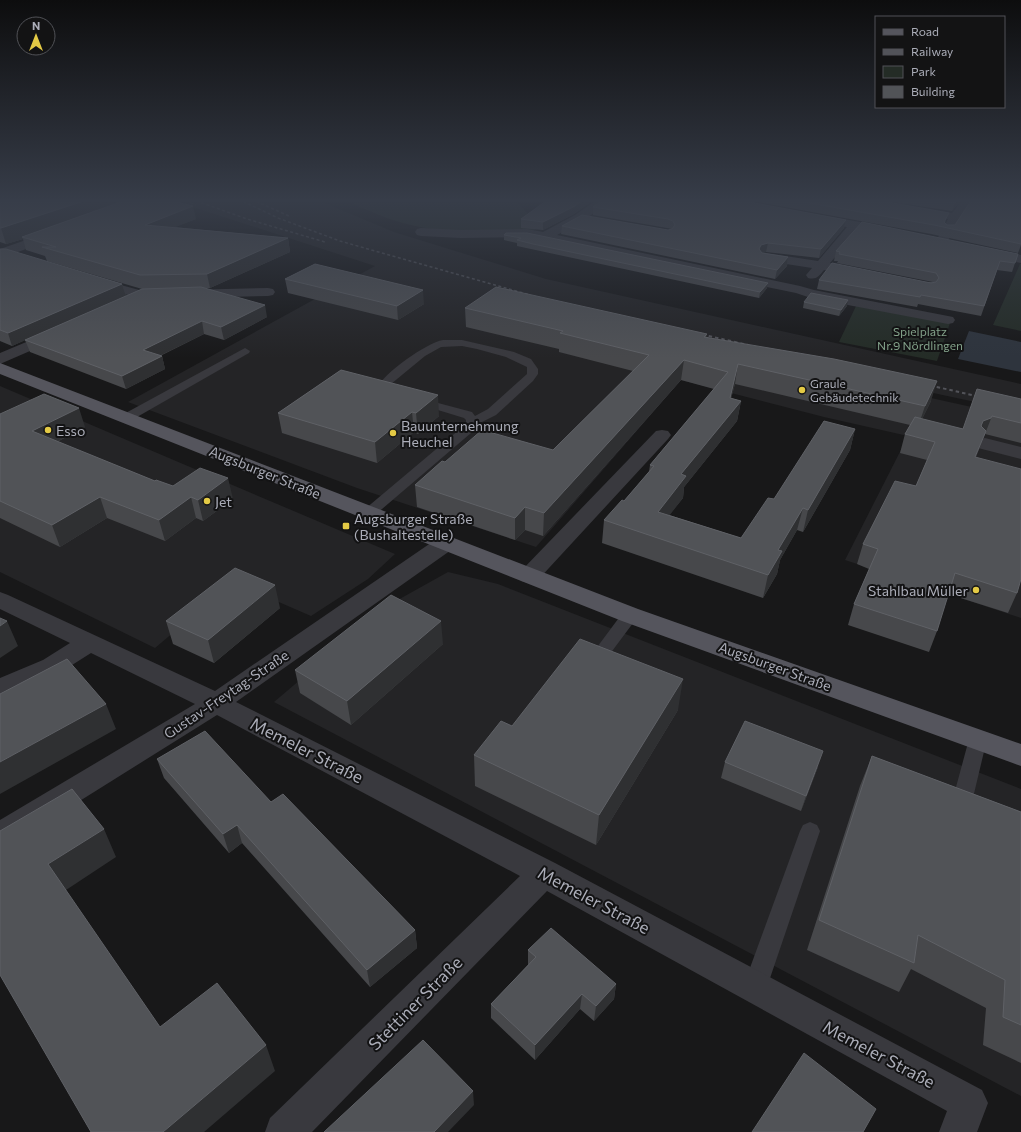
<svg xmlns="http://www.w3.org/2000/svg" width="1021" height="1132" viewBox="0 0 1021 1132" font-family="Commissioner,sans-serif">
  <rect width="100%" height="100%" fill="#181819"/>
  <path fill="#242426" d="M168,199H315L394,232L546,279L1021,384V412L836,372L800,369L1021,418V618L845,560L908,436L824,417L681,380L536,547L357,488L128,402L375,266Z
    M0,386L183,464L395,554L368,579L311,616L233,582L155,648L0,572Z
    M448,572L498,584L1021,789V1096L274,702L387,606Z"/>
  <path fill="#242c26" d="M343,199H514L527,213L535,230C499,232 451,234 415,226C391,221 366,210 343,199Z
    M1020,264H1021V331L993,325Z
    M856,306L950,323L937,361L839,342Z"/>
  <path fill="#2e343d" d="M969,331L1021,342V372L958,359Z"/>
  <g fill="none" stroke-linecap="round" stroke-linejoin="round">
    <path fill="#39393e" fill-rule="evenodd" d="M443,340H462L514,352L531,359L538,369V374L533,381L496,415L478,424L471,433L375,515L370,516L365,515L363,512L365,509L466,424V420L464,418L415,403L413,401L415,399H423L472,412L475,416L488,409L527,374V367L506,357L477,349L462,346L441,347L425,356L391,384L389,388L398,394L396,396C388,398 382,395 377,388C384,373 426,343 443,340Z
      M245,348L250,351L249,353L130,421H122L120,418L122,415Z
      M630,610L636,611L638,615L636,619L601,666L595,668L589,666L587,662L589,658L624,611Z
      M978,732L985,734L987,739L972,802L969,808L962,810L955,808L952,802L969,739L971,734Z
      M810,822L817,825L820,831L767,987L763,995L755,998L747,995L743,987L800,831L803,825Z"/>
    <path fill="#39393e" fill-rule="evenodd" d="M598,199H612L583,221L557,235L800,286L814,290L948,316L953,317L955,320L953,323L948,324L811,298L796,293L527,237L461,238L421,236L417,235L415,232L417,229L421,228L461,230L527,229L543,232L575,215Z
      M963,199H976L963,214L946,244H938L936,241L948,219L918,215L914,213L912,211L914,209L918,207L952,213Z
      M815,214L888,227L892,228L894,231L892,234L888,235L859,229L830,263L864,270L866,273L864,276L859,277L824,270C819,276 817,280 808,278L806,275L812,268L761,260L759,257L761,254L766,253L818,261L847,227L811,221L809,218L811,215Z
      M52,231L56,232L58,235L56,238L7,256H0V249Z
      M988,248L1021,255V263L983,255L982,252L983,249Z
      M95,278L143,291L268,288L273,289L275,292L273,295L268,296L143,299L90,285L88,282L90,279Z
      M55,330L60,332L63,335L60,338L0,364V353Z
      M662,430L668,431L671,435L668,439L537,581L529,583L521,581L518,576L521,571L656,431Z
      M985,438L1021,447V459L978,448L976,444L978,440Z
      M446,536L454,538L457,543L454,548L236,702L555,863L982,1090L988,1103L977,1132H939L947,1111L547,891L312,1132H265L270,1118L520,876L217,715L11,844L0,848V820L195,704L91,653L61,672L0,698V678L43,660L70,643L0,609V592L8,595L215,691L438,538Z"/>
    <path fill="#55555d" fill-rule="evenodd" d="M0,363L638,609L1021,744V766L622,621L0,374Z"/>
    <path stroke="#525359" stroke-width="1.5" stroke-dasharray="3 2.5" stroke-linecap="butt" d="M180,199L196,205
      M191,199L247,219L325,242
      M238,199L278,218L340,241L530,295
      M251,199L291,217"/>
    <path stroke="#525359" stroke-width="2" stroke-dasharray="3.5 3" stroke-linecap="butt" d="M696,333L748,345
      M924,384L985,398"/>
  </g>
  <path fill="#47484b" d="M0,199L196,219L174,227L288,238L290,252L210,288H203L267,317L224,340L204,334L160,356H162L165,369L126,389L30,352L25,340L12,346L0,341V249L122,284L126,296L142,289L47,261L45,256L26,250L23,239L6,244L0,242Z
    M548,199H595L574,214L543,230L521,228V219Z
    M742,199H871L946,221L945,223L947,225H955L1021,199V245L1018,253L931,234Z
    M873,199H962L952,211Z
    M593,207L846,220L844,228L819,258L766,252L762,253L788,257L787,266L775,279L561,234L562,226L668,230L672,229L667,228L593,215Z
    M504,235L768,283L767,288L759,298L517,246V243L504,240Z
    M836,251L1018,254L1012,272L997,270L981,316L918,304L917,307L817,289L819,280L933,282L837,263L838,261H834Z
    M285,279L424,304L398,320L288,293Z
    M804,302L847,306L839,316L803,308Z
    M465,308L707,334L706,337L931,401L922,419L963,429L1021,399V443L985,434L976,457L1017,593L1008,613L948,594L937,631L929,652L848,625L854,604L869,569L857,564L863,544L916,486L927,460L900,453L905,434L910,425L735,384L731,398L741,401L737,421L684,487L683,498L669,515L741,538L774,499L855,429L850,450L803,532L797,530L780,560L777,574L763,598L602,543L604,520L624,501L649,472L650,465L714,389L681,380L543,536L525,530L515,540L417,507L415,485L445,462L553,450L633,371L559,352V349L466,327Z
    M341,370L439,416L418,434L414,432L377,463L282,433L278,413Z
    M0,414L85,427L57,442L155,481L173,486L233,499L203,521L196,518L165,541L107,518L60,547L0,518Z
    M280,608L214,663L173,644L166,621Z
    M443,644L351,725L300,693L295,670Z
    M678,710L596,845L475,786L474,755L512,726Z
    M872,756L1021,812V1063L983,1045L986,1008L911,969L899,992L807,950L860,786Z
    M157,759L271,802L415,930L417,948L370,987L242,843L229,853L164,778Z
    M725,762L818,767L801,811L721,778Z
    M528,950L616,984L614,999L594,1021L580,1009L535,1060L491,1018V1004L528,965Z"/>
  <path fill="#2f3032" d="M90,199H129L22,237L23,239L6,244L1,228Z
    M584,199H595L574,214L543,230V222Z
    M958,199H962L952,211L955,203Z
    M193,206L196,219L148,238L145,225Z
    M949,213L946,221L943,227L944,222Z
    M846,220L844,228L819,258L821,249Z
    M288,238L290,252L210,288L207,274Z
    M768,243L766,252L760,253L759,249L761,245Z
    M788,257L787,266L775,279L777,270Z
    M768,283L767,288L759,298L760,292Z
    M122,284L126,296L12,346L8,333Z
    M423,290L424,304L398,320L397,306Z
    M848,300L847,306L839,316L841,310Z
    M265,305L267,317L224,340L221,327Z
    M202,321L204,334L147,362L143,350Z
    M162,356L165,369L126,389L122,376Z
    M684,360L681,380L543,536L544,513Z
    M738,364L735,384L726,418L730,398Z
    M937,381L931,401L918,427L925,406Z
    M438,395L439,416L418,434L416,413Z
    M741,401L737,421L684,487L683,498L655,534L658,512L681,474Z
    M79,408L85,427L39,451L32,431Z
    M412,412L414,432L377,463L375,442Z
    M992,416L985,434L968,476L977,439L983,421Z
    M855,429L850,450L803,532L808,510Z
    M228,478L233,499L203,521L198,500Z
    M100,497L107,518L60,547L52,525Z
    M191,497L196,518L165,541L159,520Z
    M525,507V530L515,540V518Z
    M803,508L797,530L780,560L777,574L763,598L768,575L778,550Z
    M275,585L280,608L214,663L208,640Z
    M7,621L18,646L0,658V626Z
    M441,621L443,644L351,725L347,701Z
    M683,679L678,710L596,845L599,815Z
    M106,704L116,729L0,794V762Z
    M823,751L818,767L801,811L806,796Z
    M237,825L242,843L229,853L223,834Z
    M104,829L116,857L63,892L48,864Z
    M415,930L417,948L370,987L367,970Z
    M616,984L614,999L594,1021L596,1006Z
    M582,994L580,1009L535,1060V1045Z
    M266,1045L275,1071L204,1132H163Z
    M473,1091L474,1105L448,1132H434Z"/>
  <path fill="#515357" stroke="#5f6166" d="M0,199H90L1,228H0Z
    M129,199H164L193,206L145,225L288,238L207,274L140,275L42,247H56L22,237Z
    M549,199H584L575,206L543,222L521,219Z
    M604,199H733L846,220L821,249L768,243L761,245L759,249L762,253L788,257L777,270L562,226L582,215L668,230L672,229L675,225L673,221L668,219L593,207Z
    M787,199H871L949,213L944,222L947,225H955L972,199H1021V244L934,225Z
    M927,199H958L955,203Z
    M862,222L1018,254L1015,263L1000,261L984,306L921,295L920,297L819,280L832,263L931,283L936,282L939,278L936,273L839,254L840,252L836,251Z
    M506,233H527L768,283L760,292L533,244L517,240L521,238L504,235Z
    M0,249H6L122,284L8,333L0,330Z
    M315,264L423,290L397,306L285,279Z
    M201,287L265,305L221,327L202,321L143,350L162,356L122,376L25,340L142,289Z
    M496,287L707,334L704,337L834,359L937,381L925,406L738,364L730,398L741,401L681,474L686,476L658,512L741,538L768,498L774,499L824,421L855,429L808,510L803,508L778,550L782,551L768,575L604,520L622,500L624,501L654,466L650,465L728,372L684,360L544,513L525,507L515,518L415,485L442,461L445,462L482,430L553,450L649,355L560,333L563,331L465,308Z
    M811,293L848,300L841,310L804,302Z
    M341,370L438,395L416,413L412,412L375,442L278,413Z
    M977,389L1021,399V423L992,416L991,418L983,421L981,426L986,431L975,457L1021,469V579L1017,593L955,573L937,631L854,604L878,549L863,544L895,481L916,486L935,442L905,434L915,417L963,429Z
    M44,394L79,408L32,431L155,481L156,480L173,486L200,468L228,478L198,500L191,497L159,520L100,497L52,525L0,501V414Z
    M235,568L275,585L208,640L166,621Z
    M391,595L441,621L347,701L295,670Z
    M0,618L7,621L0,626Z
    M580,639L683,679L599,815L474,755L501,721L512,726Z
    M67,659L106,704L0,762V694Z
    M745,721L823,751L806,796L725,762Z
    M205,731L271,802L283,794L415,930L367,970L237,825L223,834L157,759Z
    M872,756L1021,812V1025L1003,1017L1005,980L918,935L914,963L819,920Z
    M72,789L104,829L48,864L160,1027L217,983L266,1045L163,1132H91L0,975V831Z
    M551,928L616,984L596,1006L582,994L535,1045L491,1004L536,957L528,950Z
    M423,1040L473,1091L434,1132H324Z
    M804,1053L876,1109L863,1132H752Z"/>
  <linearGradient id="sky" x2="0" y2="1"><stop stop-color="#0d0d0e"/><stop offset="0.56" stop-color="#373d49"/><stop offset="1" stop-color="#373d49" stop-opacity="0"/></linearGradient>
  <rect width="1021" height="358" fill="url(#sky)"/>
  <g fill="#e4ca45" stroke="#131314" stroke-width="1.5">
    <circle cx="802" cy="390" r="4"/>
    <circle cx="48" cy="430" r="4"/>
    <circle cx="393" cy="433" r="4"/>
    <circle cx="207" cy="501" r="4"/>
    <rect x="342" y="522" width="8" height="8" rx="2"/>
    <circle cx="976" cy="590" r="4"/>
  </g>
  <g text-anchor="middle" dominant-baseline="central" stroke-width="4" stroke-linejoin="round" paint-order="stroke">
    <g font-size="12" fill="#83a28a" stroke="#131314">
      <text x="920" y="331">Spielplatz<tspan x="920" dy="14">Nr.9 Nördlingen</tspan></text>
    </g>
    <g font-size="12" fill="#abadb8" stroke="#131314" text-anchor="start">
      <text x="810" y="383">Graule<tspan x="810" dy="14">Gebäudetechnik</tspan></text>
    </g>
    <g font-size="14" fill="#abadb8" stroke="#131314" text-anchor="start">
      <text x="401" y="425">Bauunternehmung<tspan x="401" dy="16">Heuchel</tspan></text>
      <text x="56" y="430">Esso</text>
      <text x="215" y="501">Jet</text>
      <text x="354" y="518">Augsburger Straße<tspan x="354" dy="16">(Bushaltestelle)</tspan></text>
      <text x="968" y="590" text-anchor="end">Stahlbau Müller</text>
    </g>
    <g font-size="14" fill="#abadb8" stroke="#131314">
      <text transform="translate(265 472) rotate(22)">Augsburger Straße</text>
      <text transform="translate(775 666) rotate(20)">Augsburger Straße</text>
      <text transform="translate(226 694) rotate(-34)">Gustav-Freytag-Straße</text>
    </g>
    <g font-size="17" fill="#abadb8" stroke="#131314">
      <text transform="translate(307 750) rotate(27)">Memeler Straße</text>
      <text transform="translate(594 900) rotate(28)">Memeler Straße</text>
      <text transform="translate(415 1003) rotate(-45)">Stettiner Straße</text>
      <text transform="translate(879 1054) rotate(28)">Memeler Straße</text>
    </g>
  </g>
  <rect x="875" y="16" width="130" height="92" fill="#131314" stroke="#505156"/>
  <rect x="883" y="29" width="20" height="6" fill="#55555d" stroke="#505156"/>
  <text x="911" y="36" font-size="12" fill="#abadb8">Road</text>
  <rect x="883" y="49" width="20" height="6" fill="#525359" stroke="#505156"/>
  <text x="911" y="56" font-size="12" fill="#abadb8">Railway</text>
  <rect x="883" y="66" width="20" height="12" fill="#242c26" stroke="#505156"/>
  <text x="911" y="76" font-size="12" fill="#abadb8">Park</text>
  <rect x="883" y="86" width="20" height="12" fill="#515357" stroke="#505156"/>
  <text x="911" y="96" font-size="12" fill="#abadb8">Building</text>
  <g transform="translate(36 36)"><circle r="19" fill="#131314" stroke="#505156"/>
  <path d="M0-3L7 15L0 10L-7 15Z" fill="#e4ca45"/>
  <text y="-6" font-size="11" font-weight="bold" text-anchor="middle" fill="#abadb8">N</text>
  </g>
</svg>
